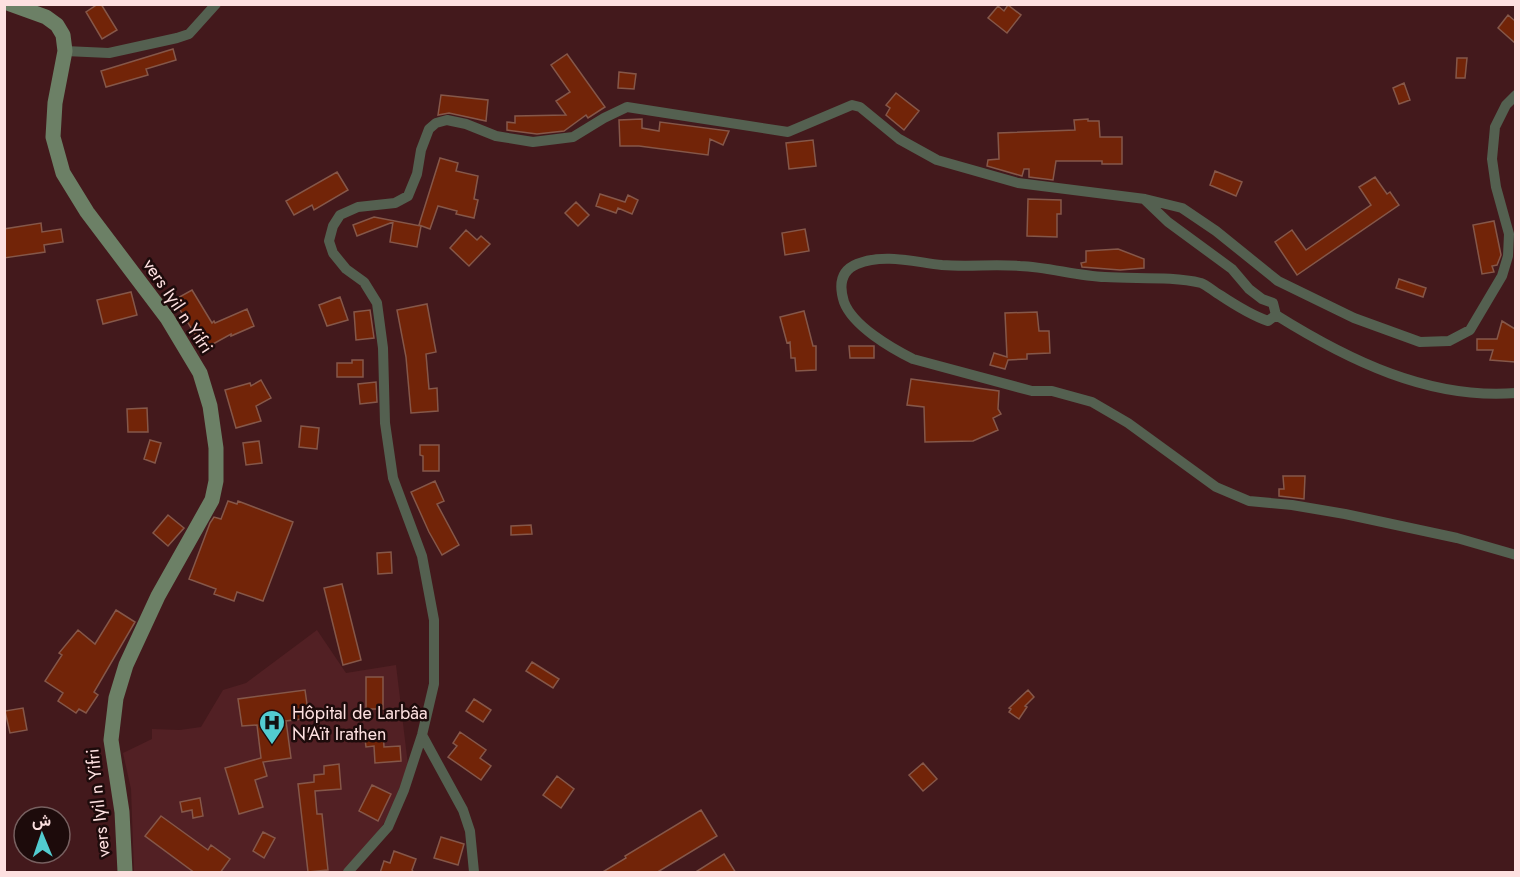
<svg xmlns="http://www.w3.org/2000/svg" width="1520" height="877" viewBox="0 0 1520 877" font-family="Jost,Vazirmatn,sans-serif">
  <rect width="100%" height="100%" fill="#43191c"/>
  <path fill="#522024" d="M317,630L346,673L396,665L408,765L389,815L366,851L343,872H134L131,789L123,753L152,739V729L180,730L201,727L223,690L246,683Z"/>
  <path fill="#722408" stroke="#855749" stroke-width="1.5" d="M98,4H101L117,30L102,39L86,12Z
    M1008,5L1021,15L1007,33L988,18L998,6L1004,11Z
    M1508,15L1515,21V43L1498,28Z
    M173,49L176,60L146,69L148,75L106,87L101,71Z
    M567,54L605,107L588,118L586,115L564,131L537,134L507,130V122L515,123V116L566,115L556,101L570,92L551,65Z
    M1457,58H1467L1465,78H1456Z
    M619,72L636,74L634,89L618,88Z
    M1404,83L1410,100L1399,104L1393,88Z
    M896,93L919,111L904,130L886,115L890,108L886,105Z
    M441,95L488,100L486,121L449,113L438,115Z
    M642,119V128L659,131L660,122L729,131L723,145L710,139L708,155L639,146H620L619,120Z
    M1088,119V121H1099L1100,137H1122V164H1102V161H1056L1053,180L1029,177V169H1024L1022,176L987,166L988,160L999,159L998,133L1075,130L1074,120Z
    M813,140L816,166L789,169L786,143Z
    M440,158L458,163L456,171L478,176L474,199L478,200L474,218L456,214L457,211L438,206L430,229L419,225Z
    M1215,171L1242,182L1236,196L1210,185Z
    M337,172L348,190L314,210L312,205L294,215L286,201Z
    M1375,177L1387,194L1390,192L1399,205L1297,275L1275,242L1292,230L1306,250L1371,205L1359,187Z
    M600,194L625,202L628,195L638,200L632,214L618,208L616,213L596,206Z
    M1028,199L1061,200V214H1057V237L1027,236Z
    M576,202L589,215L578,226L565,213Z
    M374,217L421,226L417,247L390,242L393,222L357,236L353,225Z
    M1494,221L1501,255L1497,265L1492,266L1494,272L1482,274L1473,225Z
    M41,223L42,232L61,229L63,242L44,245L45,252L4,258V229Z
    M805,229L809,251L785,255L782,233Z
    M466,230L477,240L481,236L490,244L469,266L450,248Z
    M1118,249L1144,259V268L1120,270L1082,267L1081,263L1086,262V251Z
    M1399,279L1426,288L1423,297L1396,288Z
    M192,290L212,323L214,321L215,323L247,309L254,326L231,336V334L204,349L174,300Z
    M131,292L137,315L103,324L97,300Z
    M340,297L348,320L327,326L319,305Z
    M427,304L436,352L426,354L429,389L437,388L438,411L411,413L406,357L397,310Z
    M370,310L374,338L356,340L354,312Z
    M804,311L813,346H816V370L796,371L795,358H791L790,342L787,343L780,317Z
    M1037,312L1039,331H1049L1050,353L1027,354V359L1008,360L1005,369L990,365L994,353L1007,357L1005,313Z
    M1502,321L1515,329V362L1490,360L1493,350H1477V339H1497Z
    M849,346H874V358H850Z
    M352,360H363V377H337V363H352Z
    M911,379L999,391L998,409L1001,414L993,418L998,430L973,441L925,442L924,407L907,405Z
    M261,380L271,398L256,406L261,421L236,428L225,390L250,383L251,386Z
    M376,382L377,402L360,404L358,384Z
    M147,408L148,432H128L127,409Z
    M301,426L319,428L317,449L299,447Z
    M150,440L161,443L155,463L144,459Z
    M259,441L262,463L246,465L243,443Z
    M420,445H439V471H423V456L420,455Z
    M1283,476H1305L1304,499L1279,496V489H1284Z
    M435,481L444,501L437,504L459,545L442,555L429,532L411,492Z
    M228,501L237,504L238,501L293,522L263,601L237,592L234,601L214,594L216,589L189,579L210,523L214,517L221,519Z
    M168,515L184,528L168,546L153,533Z
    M531,525L532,534L511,535V526Z
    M391,552L392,573L378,574L377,553Z
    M342,584L361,660L343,665L324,588Z
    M116,610L135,622L94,692L98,695L86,713L79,709L76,713L58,701L63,693L45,681L62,655L59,653L78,630L95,644Z
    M532,662L559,679L553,688L526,671Z
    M366,677H383V709H366Z
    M305,690L309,718L286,721L291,758L263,762L267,776L255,780L263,807L239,814L225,768L261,758L257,725L242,726L238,699Z
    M1028,690L1034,697L1025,706L1027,707L1019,719L1009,712L1011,709L1009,708Z
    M474,699L491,710L483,722L466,711Z
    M23,708L27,730L10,733L5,711Z
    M383,730L384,747L400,746L401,761L375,763L374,746L366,747L364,731Z
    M460,732L486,750L480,758L491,766L481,780L448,757L457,746L453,743Z
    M923,763L937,779L923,791L909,775Z
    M339,764L341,789L315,791L317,814H322L328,870L308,872L298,784L314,782V775L324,774V766Z
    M557,776L574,789L561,808L543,795Z
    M372,785L391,794L378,821L359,811Z
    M200,798L203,816L193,818L192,810L182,812L180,802Z
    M701,810L717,836L656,873H601L626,858L625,856Z
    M161,816L208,850L211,845L230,859L220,873H195L145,836Z
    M263,832L275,838L264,858L253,851Z
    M441,837L464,844L458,865L434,858Z
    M394,851L416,859L412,870L414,873H380L384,861L390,863Z
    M724,854L736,873H694Z"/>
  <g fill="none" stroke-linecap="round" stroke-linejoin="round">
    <path stroke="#546050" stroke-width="10" d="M65,51L109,53L177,38L189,34L216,4
      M1145,200L1168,222L1232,269L1249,289L1262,299L1273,303L1276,315L1268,321C1251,315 1235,305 1220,295C1214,292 1207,285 1201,283C1172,276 1135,279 1105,277C1077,276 1048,267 1020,266C994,264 968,267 942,265C914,262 884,253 857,264C840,271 839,286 844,302C853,326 891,348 913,359L1032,391H1052L1092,402L1128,423L1216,487L1249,501L1292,505L1345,514L1457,538L1516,555
      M1276,315C1348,360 1429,400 1516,393
      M422,735L463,810L470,831L474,872
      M348,872L388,827L404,790L422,735L434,684V620L422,556L393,478L385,423L383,348L377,303L364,282L346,269L333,253L329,241L333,226L340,215L358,207L395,203L408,196L417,174L421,150L429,129L436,123L447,120L466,124L496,136L533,142L573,137L604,118L627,107L788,132L852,105L860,107L899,139L937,160L1018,183L1145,199L1182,208L1216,231L1278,281L1354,318L1420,342L1449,341L1470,330L1502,276L1508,256L1509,234L1496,187L1492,159L1495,127L1506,105L1516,95"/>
    <path stroke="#6c8066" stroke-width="15" d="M10,4L46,17L57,25L63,35L65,51L55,103L53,137L63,173L87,212L167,318L200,373L210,406L216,448V481L212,500L158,596L126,665L116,698L111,740L122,812L125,872"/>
  </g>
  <defs>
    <symbol id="hospital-pin" viewBox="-11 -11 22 30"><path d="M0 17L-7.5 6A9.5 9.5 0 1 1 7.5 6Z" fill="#52ccd0" stroke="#1d0b0b"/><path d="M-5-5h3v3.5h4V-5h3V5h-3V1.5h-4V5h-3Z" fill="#111"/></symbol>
  </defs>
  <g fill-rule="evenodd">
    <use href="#hospital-pin" x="257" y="708" width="30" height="40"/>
  </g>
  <g text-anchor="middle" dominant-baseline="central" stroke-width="5" stroke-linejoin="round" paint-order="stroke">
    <g font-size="18" fill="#fde0e0" stroke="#1d0b0b">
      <text transform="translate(178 306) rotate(56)">vers Iγil n Yifri</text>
      <text transform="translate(98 803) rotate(-96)">vers Iγil n Yifri</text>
    </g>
    <g font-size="18" fill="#fde0e0" stroke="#1d0b0b" text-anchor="start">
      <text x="292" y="713">Hôpital de Larbâa<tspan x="292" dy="21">N'Aït Irathen</tspan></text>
    </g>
  </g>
  <rect width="1520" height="877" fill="none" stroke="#fde0e0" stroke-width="12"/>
  <g transform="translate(42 835) rotate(358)"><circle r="28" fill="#1d0b0b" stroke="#776060" stroke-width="1.5"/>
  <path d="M0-4.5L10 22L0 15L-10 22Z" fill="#52ccd0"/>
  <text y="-9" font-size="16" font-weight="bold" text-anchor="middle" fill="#fde0e0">ش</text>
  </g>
</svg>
